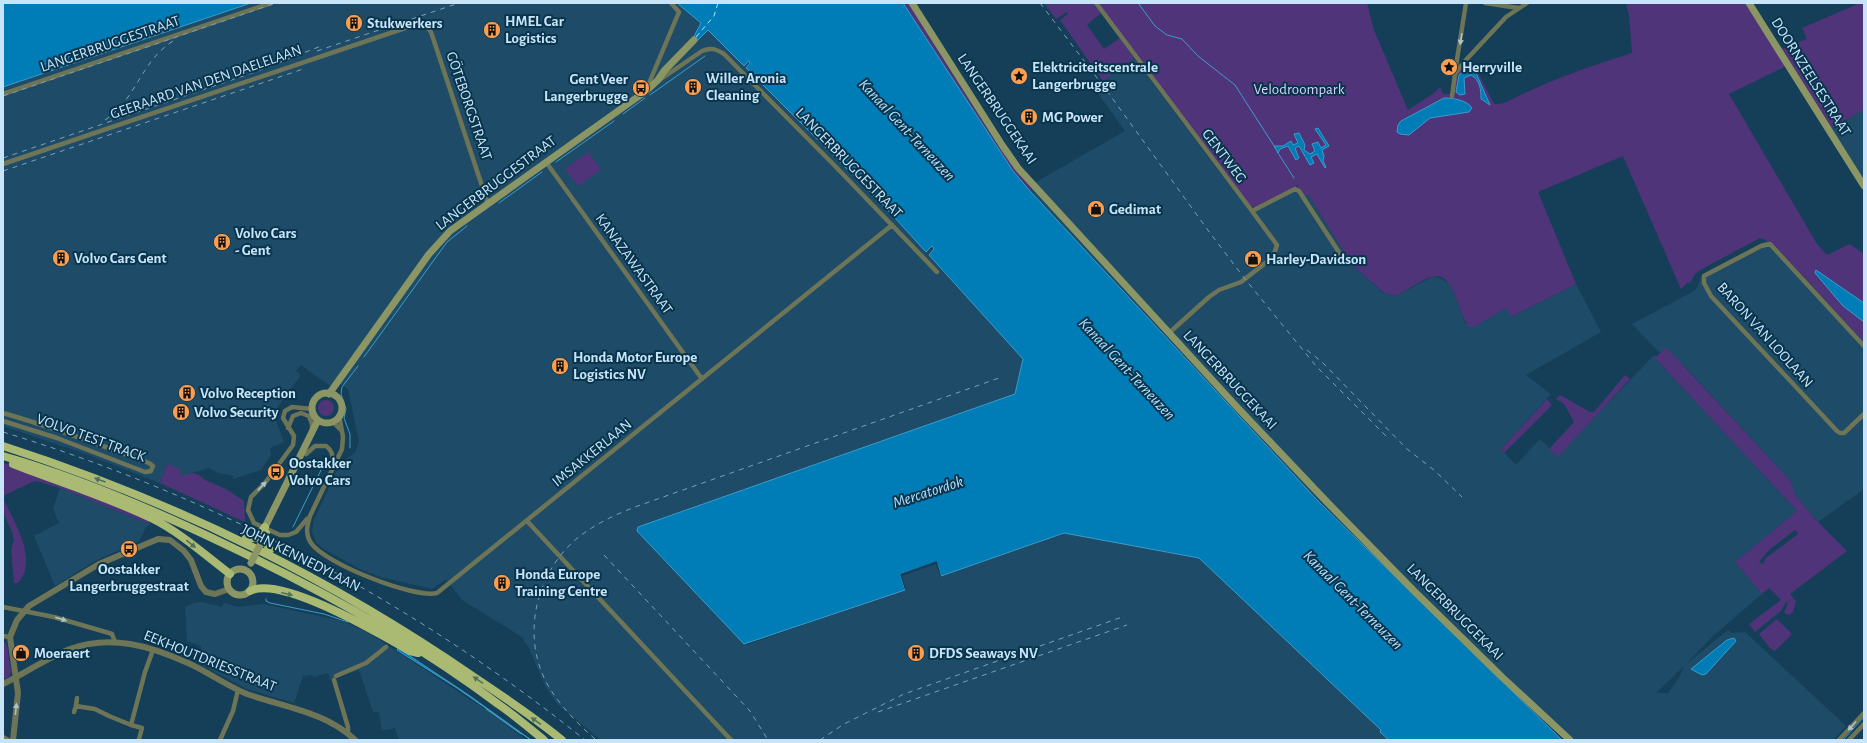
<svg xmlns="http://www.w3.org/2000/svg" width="1867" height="743" viewBox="0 0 1867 743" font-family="'Alegreya Sans',sans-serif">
  <rect width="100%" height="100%" fill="#153f58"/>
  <path fill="#1e4c68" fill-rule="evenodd" d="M251,3H677L701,23L692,37L697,41L708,30L744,66L749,61L746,68L884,206L926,251L934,249L929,255L1023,359L1015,394L638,527V531L744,644L746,645L904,590L900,574L937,561L942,576L1064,533L1199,558L1382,730L1381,732L1389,740H601L557,704L545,686L530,650L522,637L462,600L446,579L432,589L381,577L360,569L322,548L316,542L312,531L314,520L341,462L355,453L359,442L348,389L335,380L330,386L301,365L296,371L301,375L273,413L284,442L270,448L271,455L261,470L233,479V476L219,473L209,468L181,476L167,464L160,483L83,453L3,426V87Z
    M1134,58L1223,177L1225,175L1255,211L1293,191L1308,194L1352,265L1383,293L1396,296L1432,277H1437L1449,283L1454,293L1465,323L1476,326L1506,308L1512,317L1576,284L1601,332L1526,375L1551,394L1501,449L1516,465L1540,439L1558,456L1653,356L1797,511L1735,562L1762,594L1713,636L1685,665L1728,630L1732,633L1745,632L1846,726L1833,740H1575L1318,501L1030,191L1036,182L1125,131L1095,89L1103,81ZM1684,666L1679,678L1668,693H1656Z
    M1864,110V180L1831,128Z
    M1766,241L1771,242L1777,248L1864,342V489L1818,522L1796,496L1790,480L1691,373L1666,348L1660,353L1632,324L1696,290L1702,275L1709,270Z
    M60,488L150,524L146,527L139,541L93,562L55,586L34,536L59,523L53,509Z
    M202,602L222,607L224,603L238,607L263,604L343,621L369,633L489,712L526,740H399L395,728L382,731L379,712H373L359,670L330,680L328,673L313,677V675L303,676L294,703L247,689L199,664L201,659V646L187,641L185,607L194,603Z"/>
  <path fill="#4f3479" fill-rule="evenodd" d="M903,3H908L999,147L1032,188L1030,191L1013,171Z
    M1044,3H1093L1101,13L1087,25L1104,49L1120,38L1134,58L1103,81L1060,20L1068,14L1067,12L1056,19Z
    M1097,3H1367L1374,30L1408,110L1434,93L1440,87L1443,94H1451L1457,74L1471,59L1494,104C1506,105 1514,97 1525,93C1559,77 1596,64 1632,53L1629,15L1626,3H1746L1786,66L1729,94L1817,244L1827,255L1850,244L1864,254V342L1777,248C1772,243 1767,240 1760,238L1702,269L1695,274L1690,283L1688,282L1681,289L1623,156L1538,192L1576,284L1511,317L1506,308L1476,326L1470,327C1457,317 1456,270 1432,277C1420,280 1407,291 1396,296L1384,293L1352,265L1308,194L1304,196L1297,188L1298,184L1295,187L1255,207L1250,206ZM1464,70L1476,73L1488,105L1481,99C1481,89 1480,80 1471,74L1464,78L1463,88L1456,92L1459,75ZM1444,98L1456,99L1470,105L1461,113L1430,118L1422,123L1417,130L1401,121Z
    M1860,3H1864V110L1831,128L1782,49L1807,39L1802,28Z
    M588,152L601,170L578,186L565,169Z
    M1666,347L1790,480L1796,496L1816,520L1847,551L1790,594L1796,601L1793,612L1789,615L1784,613L1788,603L1786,602L1781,611L1755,632L1749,624L1781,600L1769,588L1762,594L1735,562L1797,511L1653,356H1657ZM1795,530L1798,534L1766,558L1763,564L1759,562L1769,550Z
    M1625,375L1630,379L1558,457L1549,449L1574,422L1564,404L1556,399L1560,395L1590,412H1594Z
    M1547,399L1552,405L1504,453L1501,449Z
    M318 408a8 8 0 1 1 16 0a8 8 0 1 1-16 0Z
    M3,463L38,474L148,520L150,524L60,488L36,481L32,482L3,496Z
    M167,464L180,469L181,476L192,473L199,475L205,480L226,489L244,501L245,522L160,483Z
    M3,498C14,522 39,560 18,583H14L11,549L14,540L12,532L3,512Z
    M1777,619L1792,634L1775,651L1770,648L1759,634Z
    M4,642L7,645L11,672L9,677L3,679Z"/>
  <path fill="#007db6" stroke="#3c9cca" d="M3,3H251L3,87Z
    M677,3H903L1013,171L1030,191L1318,501L1562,740H1389L1380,732L1381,730L1199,558L1064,533L941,576L937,562L900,574L905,590L744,644L637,531L638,527L1015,394L1023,359L929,255L934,249L932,246L926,252L884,206L746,68L750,63L749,61L744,66L708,30L697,41L693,38L701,23Z
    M1469,69L1476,73L1490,105L1481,99C1481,89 1480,80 1471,75L1464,78L1465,94L1460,95L1456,92L1459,75L1464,70Z
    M1444,98C1453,98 1467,100 1472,108L1469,112L1430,118L1409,135L1400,134L1397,132L1398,125L1401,121Z
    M1318,128L1329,146L1322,150L1324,156L1323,161L1326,167L1325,168L1317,154L1311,157L1314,163L1310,165L1299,146L1295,148L1299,158L1296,160L1288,146L1280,149L1278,153L1274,146H1283L1291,141L1293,145L1298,143L1294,134L1299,133L1305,145L1304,150L1310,154L1315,151L1312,144L1318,142L1321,148L1326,145L1315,129Z
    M1816,270L1864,303V322L1843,306L1815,273Z
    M1734,638L1736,641L1706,674L1702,675L1691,669L1727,640Z
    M398,648L470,696L531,740L457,688L397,650Z"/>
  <path fill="#153f58" d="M937,561L941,576L940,577L936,564L902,576L906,589L905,590L900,574Z"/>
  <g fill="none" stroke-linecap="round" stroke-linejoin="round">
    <path stroke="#3c9cca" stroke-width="1" d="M1138,3L1155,26L1167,35L1182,39L1198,56L1235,85L1276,149
      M650,95L705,56
      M623,114L645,98
      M1278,153L1294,178
      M556,162L614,121
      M499,203L542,172
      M364,357L447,242L467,226
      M350,448V434L344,418L346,409L341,394L342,387L358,366
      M293,527L326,460
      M266,599V601L270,603L324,614L348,622
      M486,709L521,734
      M1843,740L1864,717"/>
    <path stroke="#b4e0ff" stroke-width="1" stroke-dasharray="5 4" stroke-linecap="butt" d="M696,37L714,16L718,3"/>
    <path stroke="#6e7556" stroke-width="4.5" d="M1096,3L1252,211L1295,189L1299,191L1346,263
      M1485,3L1519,8
      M1455,72L1466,3
      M661,79L702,51C711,47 716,49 724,54L835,166L937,272
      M647,88L679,12L671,3
      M3,94L271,3
      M1452,96L1455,74L1465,61L1506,17L1527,3
      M546,162L702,379
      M3,164L417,24L428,28L431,32L488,204
      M1169,333L1209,297L1219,290L1241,282L1273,257L1277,245L1252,211
      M1864,346L1770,244L1761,246L1704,276V283L1711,296L1837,431L1840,433H1844L1864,414
      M3,413C52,427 101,445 149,463L153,466L151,471L145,472L57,438L3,421
      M339,415L343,437L342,449L310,516C307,526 305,534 311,543C324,563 414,599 437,593L892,225
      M329,422L334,423L341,430
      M288,428L293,416L301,413L309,416L312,424V429
      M306,454L315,446H326C334,452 333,459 332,468
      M307,519L296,532L288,535H280L254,523L248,510L251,497L265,483L293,445L294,436L283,418L285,411L292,407L312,409
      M527,521L731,740
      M3,607L54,617L109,633L112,634L115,642
      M3,636L10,637
      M336,676L366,663L386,647
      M334,680L348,727V733
      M77,698L76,706L95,709L109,716L131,725L145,672L153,650
      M74,712L76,706
      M131,725L142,728L139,739
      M3,737L8,740
      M220,740L233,711L238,690
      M1839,740L1864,713
      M1849,740L1864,724"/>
    <path stroke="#6e7556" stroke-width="6" d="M3,684C25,673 47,658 70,649C111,634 150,646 188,663C208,672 227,686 247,694C284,707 326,712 355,740
      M13,740L18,693L10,637L17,620L29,606L99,564L158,539L170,540L184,551L191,560L201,586L206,592L215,594L229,589"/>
    <path stroke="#8b9664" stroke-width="7" d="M912,3L1002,145L1018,168L1236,406L1326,501L1413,590L1502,677L1570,740
      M1749,3L1864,186
      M312 408a15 15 0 1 1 30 0a15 15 0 1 1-30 0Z
      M329,394L429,254L450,231L646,91L658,80L664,71L694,40
      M265,527L318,420
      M227 582a13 13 0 1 1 26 0a13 13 0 1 1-26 0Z"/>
    <path stroke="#aaba72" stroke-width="8" d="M3,446C170,500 329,577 474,677C504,697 534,717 562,740
      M3,456C83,479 161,513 235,549C327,593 417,643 498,704C514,715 529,728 544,740
      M13,464C59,482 108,497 153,519C181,533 205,555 230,574
      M250,591C281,575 380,634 410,651L418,653"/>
    <path stroke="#7c9fb5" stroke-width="1" stroke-dasharray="5 5" stroke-linecap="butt" d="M1040,3L1107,91L1210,233L1245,279L1316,366L1388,438
      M317,51L459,3
      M3,96L276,3
      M105,120C137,99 140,62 173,41
      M3,158L258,71L321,46
      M3,171L306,68
      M1307,350L1322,362L1407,449L1434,470L1462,497
      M3,432C213,496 414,602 585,740
      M604,555L750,711L768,740
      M878,712L1127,625
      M595,739C578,724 561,707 549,687C521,640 534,577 574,541C591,526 614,515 635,507L999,378
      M820,740L844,724L904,694L1125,616"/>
    <path stroke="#8b9664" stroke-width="7" d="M251,563L266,533"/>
    <path stroke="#aaba72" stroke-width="8" d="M266,533V543L270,550
      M246,538H256L265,527"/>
  </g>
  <defs><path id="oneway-solid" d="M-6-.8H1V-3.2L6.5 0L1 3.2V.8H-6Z"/></defs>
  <g fill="#acc3c8">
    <use href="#oneway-solid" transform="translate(1461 39) rotate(99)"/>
    <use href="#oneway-solid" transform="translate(262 486) rotate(-47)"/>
    <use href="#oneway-solid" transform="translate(61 619) rotate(18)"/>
    <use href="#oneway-solid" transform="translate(16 709) rotate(-84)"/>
    <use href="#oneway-solid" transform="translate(1852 726) rotate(132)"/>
  </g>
  <g fill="#51705d">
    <use href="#oneway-solid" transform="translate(100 480) rotate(-160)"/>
    <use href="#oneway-solid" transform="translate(191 544) rotate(39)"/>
    <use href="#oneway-solid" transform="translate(287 594) rotate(14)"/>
    <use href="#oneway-solid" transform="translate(478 680) rotate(-146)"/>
    <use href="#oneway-solid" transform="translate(536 721) rotate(-145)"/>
  </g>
  <defs>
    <symbol id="building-disc" viewBox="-11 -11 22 22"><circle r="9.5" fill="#fb9e50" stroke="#08344c"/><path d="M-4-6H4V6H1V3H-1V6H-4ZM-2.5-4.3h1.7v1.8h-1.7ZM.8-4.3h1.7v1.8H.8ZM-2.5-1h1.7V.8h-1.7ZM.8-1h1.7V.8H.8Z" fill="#111"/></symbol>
    <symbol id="sight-disc" viewBox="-11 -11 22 22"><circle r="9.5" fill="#fb9e50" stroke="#08344c"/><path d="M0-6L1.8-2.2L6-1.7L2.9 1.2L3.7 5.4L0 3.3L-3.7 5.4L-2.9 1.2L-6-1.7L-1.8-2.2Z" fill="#111"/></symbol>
    <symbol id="bus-disc" viewBox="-11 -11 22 22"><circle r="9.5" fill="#fb9e50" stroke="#08344c"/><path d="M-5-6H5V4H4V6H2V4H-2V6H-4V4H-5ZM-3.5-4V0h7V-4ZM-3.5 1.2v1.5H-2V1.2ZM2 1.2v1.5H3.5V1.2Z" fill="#111"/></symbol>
    <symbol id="shop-disc" viewBox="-11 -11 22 22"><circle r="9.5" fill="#fb9e50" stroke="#08344c"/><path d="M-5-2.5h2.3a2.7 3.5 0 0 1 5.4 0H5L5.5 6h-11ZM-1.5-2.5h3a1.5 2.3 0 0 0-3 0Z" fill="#111"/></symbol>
  </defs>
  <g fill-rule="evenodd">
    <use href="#building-disc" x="344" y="13" width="20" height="20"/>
    <use href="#building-disc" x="482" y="20" width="20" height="20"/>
    <use href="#sight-disc" x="1439" y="57" width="20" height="20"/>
    <use href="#sight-disc" x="1009" y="66" width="20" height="20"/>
    <use href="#building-disc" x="683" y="77" width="20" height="20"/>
    <use href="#bus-disc" x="631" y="78" width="20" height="20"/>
    <use href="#building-disc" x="1019" y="107" width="20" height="20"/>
    <use href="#shop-disc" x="1086" y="199" width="20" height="20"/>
    <use href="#building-disc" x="212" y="232" width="20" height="20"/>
    <use href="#building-disc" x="51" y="248" width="20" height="20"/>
    <use href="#shop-disc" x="1243" y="249" width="20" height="20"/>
    <use href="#building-disc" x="550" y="356" width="20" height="20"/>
    <use href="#building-disc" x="177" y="383" width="20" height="20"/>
    <use href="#building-disc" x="171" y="402" width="20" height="20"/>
    <use href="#bus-disc" x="266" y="462" width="20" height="20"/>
    <use href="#bus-disc" x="119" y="539" width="20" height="20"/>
    <use href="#building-disc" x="492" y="573" width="20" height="20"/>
    <use href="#shop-disc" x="11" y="643" width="20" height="20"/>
    <use href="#building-disc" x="906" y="643" width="20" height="20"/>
  </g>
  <g text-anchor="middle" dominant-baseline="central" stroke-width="4" stroke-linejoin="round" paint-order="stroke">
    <g font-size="15" font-weight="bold" fill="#c7e4f9" stroke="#08344c" text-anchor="start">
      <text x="505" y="21">HMEL Car<tspan x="505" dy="17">Logistics</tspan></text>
      <text x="367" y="23">Stukwerkers</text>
      <text x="1032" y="67">Elektriciteitscentrale<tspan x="1032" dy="17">Langerbrugge</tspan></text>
      <text x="1462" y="67">Herryville</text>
      <text x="706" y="78">Willer Aronia<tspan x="706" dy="17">Cleaning</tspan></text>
      <text x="628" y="79" text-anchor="end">Gent Veer<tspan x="628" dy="17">Langerbrugge</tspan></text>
      <text x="1042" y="117">MG Power</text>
      <text x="1109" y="209">Gedimat</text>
      <text x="235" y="233">Volvo Cars<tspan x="235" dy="17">- Gent</tspan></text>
      <text x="74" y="258">Volvo Cars Gent</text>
      <text x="1266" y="259">Harley-Davidson</text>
      <text x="573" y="357">Honda Motor Europe<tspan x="573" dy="17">Logistics NV</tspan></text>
      <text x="200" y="393">Volvo Reception</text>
      <text x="194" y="412">Volvo Security</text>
      <text x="289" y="463">Oostakker<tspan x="289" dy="17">Volvo Cars</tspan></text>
      <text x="129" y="569" text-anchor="middle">Oostakker<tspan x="129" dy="17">Langerbruggestraat</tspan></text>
      <text x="515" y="574">Honda Europe<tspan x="515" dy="17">Training Centre</tspan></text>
      <text x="34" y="653">Moeraert</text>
      <text x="929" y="653">DFDS Seaways NV</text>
    </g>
    <g font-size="15" fill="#c7e4f9" stroke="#08344c">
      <text transform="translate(110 44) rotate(-19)">LANGERBRUGGESTRAAT</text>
      <text transform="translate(1811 77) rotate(58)">DOORNZEELSESTRAAT</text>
      <text transform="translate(206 82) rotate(-19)">GEERAARD VAN DEN DAELELAAN</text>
      <text transform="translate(469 106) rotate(71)">GÖTEBORGSTRAAT</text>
      <text transform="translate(997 109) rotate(56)">LANGERBRUGGEKAAI</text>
      <text transform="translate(1224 156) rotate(53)">GENTWEG</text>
      <text transform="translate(849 163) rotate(46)">LANGERBRUGGESTRAAT</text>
      <text transform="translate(496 183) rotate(-37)">LANGERBRUGGESTRAAT</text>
      <text transform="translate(634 264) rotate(54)">KANAZAWASTRAAT</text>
      <text transform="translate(1765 335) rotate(48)">BARON VAN LOOLAAN</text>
      <text transform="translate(1230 380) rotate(47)">LANGERBRUGGEKAAI</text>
      <text transform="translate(91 438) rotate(20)">VOLVO TEST TRACK</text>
      <text transform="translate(592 453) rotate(-39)">IMSAKKERLAAN</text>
      <text transform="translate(301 558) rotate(27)">JOHN KENNEDYLAAN</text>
      <text transform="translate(1455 612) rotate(45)">LANGERBRUGGEKAAI</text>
      <text transform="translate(210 661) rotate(22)">EEKHOUTDRIESSTRAAT</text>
    </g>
    <g font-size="15" fill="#dbcefb" stroke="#08344c">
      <text x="1299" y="89">Velodroompark</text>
    </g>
    <g font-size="16" font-style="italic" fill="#b4e0ff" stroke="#08344c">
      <text transform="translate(907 130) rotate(47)">Kanaal Gent-Terneuzen</text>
      <text transform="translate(1127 369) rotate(47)">Kanaal Gent-Terneuzen</text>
      <text transform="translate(928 492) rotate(-18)">Mercatordok</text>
      <text transform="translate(1353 600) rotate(45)">Kanaal Gent-Terneuzen</text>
    </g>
  </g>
  <rect width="1867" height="743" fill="none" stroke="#c7e4f9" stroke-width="8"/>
</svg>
